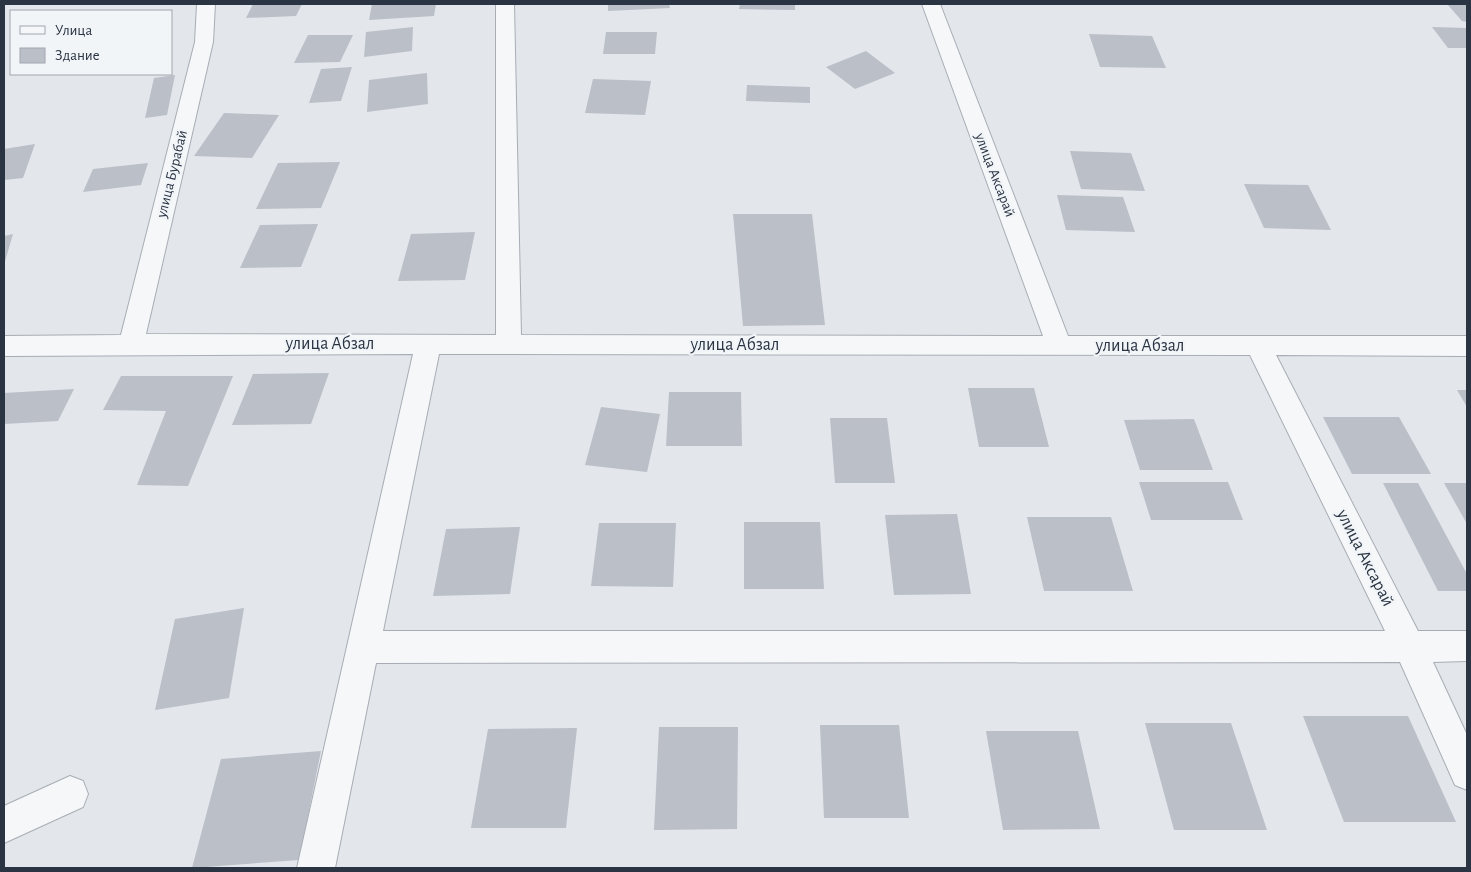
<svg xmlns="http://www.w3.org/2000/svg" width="1471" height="872" viewBox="0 0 1471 872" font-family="'Alegreya Sans',sans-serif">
  <rect width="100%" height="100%" fill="#e3e6eb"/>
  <path fill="#babfc8" d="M253,4H302L296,16L246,18Z
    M372,4H436L434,16L369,20Z
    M608,4H669L670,8L608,11Z
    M740,4H795V10L739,9Z
    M1447,4H1467V22L1462,21Z
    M413,27L412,51L364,57L366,32Z
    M1432,27L1467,28V48H1448Z
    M606,32H657L655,54H603Z
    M1089,34L1152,36L1166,68L1100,67Z
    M308,35H353L340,62L294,63Z
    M866,51L895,73L855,89L826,67Z
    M352,67L341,101L309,103L321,69Z
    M427,73L428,104L367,112L369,80Z
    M175,75L167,115L145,118L154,78Z
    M593,79L651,81L645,115L585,113Z
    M747,85L810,87V103L746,101Z
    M224,113L279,115L252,158L194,156Z
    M35,144L23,178L4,180V149Z
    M1070,151L1131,153L1145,191L1081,189Z
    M340,162L321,208L256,209L278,163Z
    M148,163L141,185L83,192L93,169Z
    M1244,184L1308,185L1331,230L1264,228Z
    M1057,195L1123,197L1135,232L1066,230Z
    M733,214H812L825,325L743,326Z
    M318,224L301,267L240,268L260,225Z
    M475,232L465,280L398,281L411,234Z
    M13,234L4,265V236Z
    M329,373L311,424L232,425L253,374Z
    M121,376H233L188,486L137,485L166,411L103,410Z
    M968,388H1034L1049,447H979Z
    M74,389L58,421L4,424V393Z
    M1457,390H1467V407Z
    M669,392H741L742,446H666Z
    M601,407L660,414L647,472L585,465Z
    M1323,417H1399L1431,474H1352Z
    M830,418H887L895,483H835Z
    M1194,419L1213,470H1140L1124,420Z
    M1139,482H1228L1243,520H1151Z
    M1383,483H1418L1467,574V591H1438Z
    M1444,483H1467V524Z
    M957,514L971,594L894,595L885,515Z
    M1027,517H1111L1133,591H1044Z
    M744,522H820L824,589H744Z
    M599,523H676L673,587L591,586Z
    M520,527L510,594L433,596L446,529Z
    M244,608L229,698L155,710L175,619Z
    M1303,716H1408L1456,822H1344Z
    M1145,723H1231L1267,830H1174Z
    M820,725H899L909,818H824Z
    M659,727H738L737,829L654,830Z
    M577,728L566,828H471L488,729Z
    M986,731H1078L1100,829L1003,830Z
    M321,751L299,860L192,868L221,759Z"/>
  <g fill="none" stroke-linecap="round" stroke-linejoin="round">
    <defs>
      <path id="street" d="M197,4H215L213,42L146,334L496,335V4H514L521,335L1043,336L922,4H940L1068,336H1467V356L1276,355L1418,631H1467V661L1433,662L1467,735V790L1455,785L1400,662L376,663L335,868H297L413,354L4,356V336L121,335L195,42ZM439,354L1250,355L1385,631H383Z
        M70,776L83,781L88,794L83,807L4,843V806Z"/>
    </defs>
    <use href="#street" stroke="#a8adb5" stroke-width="2"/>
    <use href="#street" fill="#f5f7f9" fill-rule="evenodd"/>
  </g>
  <g text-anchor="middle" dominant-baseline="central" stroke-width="4.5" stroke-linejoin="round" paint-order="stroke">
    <g font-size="15" fill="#2a3443" stroke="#f2f5f8">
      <text transform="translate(172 174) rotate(-76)">улица Бурабай</text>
      <text transform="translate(995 175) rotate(69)">улица Аксарай</text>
    </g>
    <g font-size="18" fill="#2a3443" stroke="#f2f5f8">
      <text x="330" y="344">улица Абзал</text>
      <text x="735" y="345">улица Абзал</text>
      <text x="1140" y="346">улица Абзал</text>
      <text transform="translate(1365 558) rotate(63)">улица Аксарай</text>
    </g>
  </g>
  <rect width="1471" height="872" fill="none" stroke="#2a3443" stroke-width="10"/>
  <rect x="10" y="10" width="162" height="65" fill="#f2f5f8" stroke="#a2a8b0"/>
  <rect x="20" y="26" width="25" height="8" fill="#f5f7f9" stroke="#a2a8b0"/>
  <text x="55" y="35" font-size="15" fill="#2a3443">Улица</text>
  <rect x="20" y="48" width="25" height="15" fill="#babfc8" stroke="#a2a8b0"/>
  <text x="55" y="60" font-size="15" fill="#2a3443">Здание</text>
</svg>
